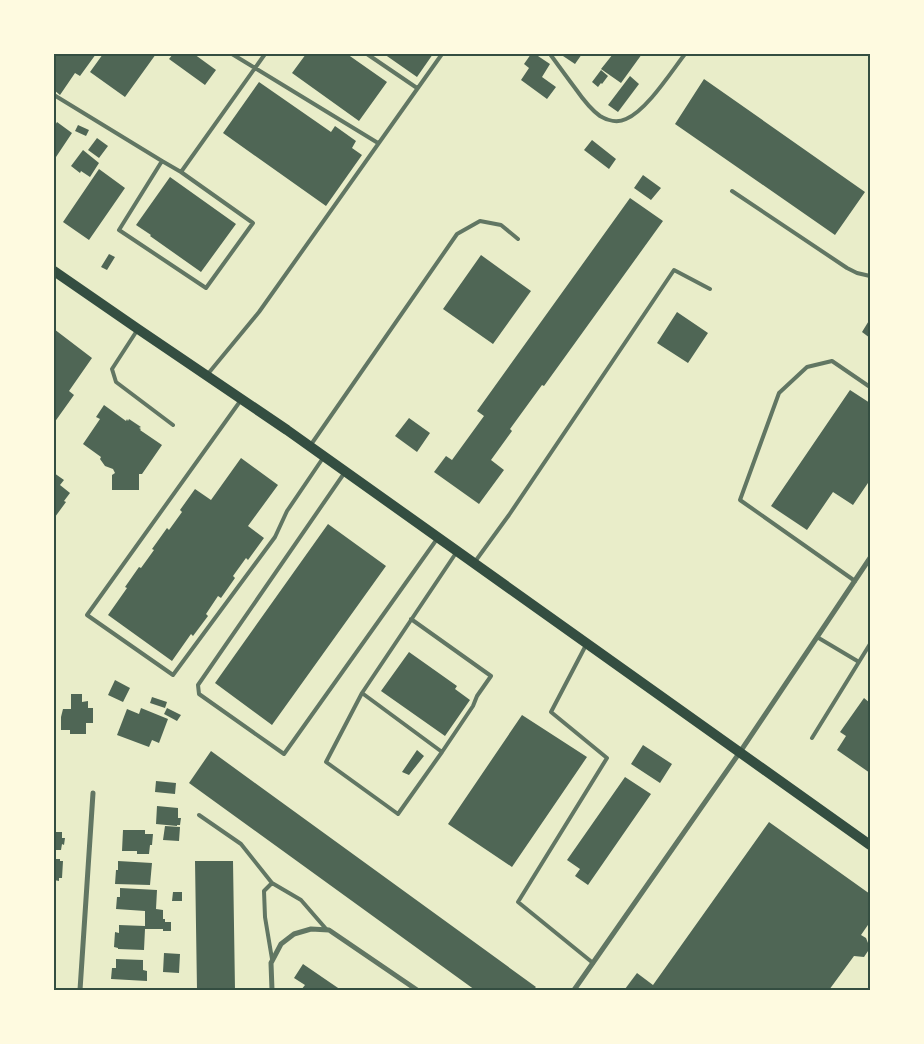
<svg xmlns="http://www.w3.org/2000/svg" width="924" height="1044" viewBox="0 0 924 1044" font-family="'Times New Roman',serif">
  <rect width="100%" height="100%" fill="#e9edc9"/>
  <path fill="#4f6655" d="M54,54H96L80,76L75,73L60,95L54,90Z
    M103,54H156L125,97L90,72Z
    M173,54H194L216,70L205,85L169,59Z
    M306,54H347L387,82L359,121L292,73Z
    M384,54H433L417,77Z
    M531,54H535L550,64L542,77L556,87L547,99L521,80L529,68L524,64Z
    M560,54H582L575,64Z
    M613,54H642L621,83L601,69Z
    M601,70L608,76L602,84L601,83L598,87L592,82Z
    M630,76L639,84L618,112L608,105Z
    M704,79L865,192L835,235L675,124Z
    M259,82L331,132L335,126L356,141L352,148L362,155L326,206L223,133Z
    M57,122L72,133L54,160V127Z
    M78,125L89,130L86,136L75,131Z
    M97,138L108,146L99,158L88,150Z
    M592,140L616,159L609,169L584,150Z
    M83,150L99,163L90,177L81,171L80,173L71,166Z
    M99,169L125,188L89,240L63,222Z
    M643,175L661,188L651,200L634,188Z
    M170,177L236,224L201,272L150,236L151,235L136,225Z
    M630,198L663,221L544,386L542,385L510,429L512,431L491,460L504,470L479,504L434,472L446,456L452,460L484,416L477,411Z
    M109,254L115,257L107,270L101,267Z
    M481,255L531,291L493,344L443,309Z
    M677,312L708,333L688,363L657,343Z
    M870,319V338L862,332Z
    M54,329L92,358L69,391L74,395L54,423Z
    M850,390L870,403V480L853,505L833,492L807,530L771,506Z
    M104,405L126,421L127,419L128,421L129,419L141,427L139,428L141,429L140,430L162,445L142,474H139V490H112V475L115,473L113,469L105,466L100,459L101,457L83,444L100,419L96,417Z
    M409,418L430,433L417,452L395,436Z
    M241,458L278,485L248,526L264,538L248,560L246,558L233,576L235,578L221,598L218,596L206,614L208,616L193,636L191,634L172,661L108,615L127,588L125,587L139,567L141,568L154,550L152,549L167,528L169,530L182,512L180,510L195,489L211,500Z
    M54,473L64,480L60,485L70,493L64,501L66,502L55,517L54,516Z
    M328,524L386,566L272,725L215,683Z
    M409,652L457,686L455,689L470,700L445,736L381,691Z
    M115,680L130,688L123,702L108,695Z
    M71,694H82V702L88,701V708H93V723H86V734H70V730H61V717L63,709H71Z
    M152,697L167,702L165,708L150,703Z
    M864,698L870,703V773L837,750L846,736L840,732Z
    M141,708L168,719L159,743L152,740L149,747L117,735L127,709L139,714Z
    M167,708L181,715L177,721L164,714Z
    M522,715L587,757L512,867L448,824Z
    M643,745L672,764L660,783L631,764Z
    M417,750L424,756L409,775L402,772Z
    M211,751L536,987L533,990H475L189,783Z
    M625,777L651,794L588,885L575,876L580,869L567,860Z
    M156,781L176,783L175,794L155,792Z
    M157,806L178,808V818H181L180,825H177V826L156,824Z
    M769,822L870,894V922L861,935L866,938L870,948L864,957L854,956L829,990H628L625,989L637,973L653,985Z
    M165,826L180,827L179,841L163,840Z
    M123,830H145V834H153L152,845H150L149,854H137V851H122Z
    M54,832H62V838H65L64,845L62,844L61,850H54Z
    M54,859H60V861H63L62,878H59V881L54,880Z
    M118,861L152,863L150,885L115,884L116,870H118Z
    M195,861H233L235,990H197Z
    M120,888L157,890L156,909L163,910V919H165V922H171V931H163V929H145L144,950L118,949V948L114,947L115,932L119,933V925L145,926V911L116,909L117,897H120Z
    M173,892H182V901H172Z
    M164,953L180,954L179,973L163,972Z
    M116,959L143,960V970L147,971V981L111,979L112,968H116Z
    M303,964L341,990H301L305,985L294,978Z"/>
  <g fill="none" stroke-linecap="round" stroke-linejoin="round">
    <path stroke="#617663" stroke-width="4" d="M232,54L378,143
      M367,54L417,88
      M550,54C558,65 566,76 575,88C582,98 590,109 600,116C608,121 618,123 626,119C647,110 671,72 685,54
      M54,95L162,161L181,172L265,54
      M162,161L119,230L206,288L253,223L181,172
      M732,191L847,268L857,273L870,276
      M138,329L112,369L116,382L173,425
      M207,375L259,312L442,54
      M241,400L87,615L173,675L275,537L287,511L323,458
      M310,446L457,234L480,221L501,225L518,239
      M345,472L198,685L199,694L284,754L437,539
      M474,563L509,515L674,270L710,289
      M855,581L740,500L779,393L807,367L832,361L870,387
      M817,637L859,662
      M586,645L551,712L607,758L518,902L593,963
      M362,693L442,752L473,706L477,696L491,676L411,619
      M812,738L870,644
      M442,752L398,814L326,762L362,693L456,553
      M199,815L241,844L272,883
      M272,959L265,917L264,891L272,883L301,900L327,930"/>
    <path stroke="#617663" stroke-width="5" d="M80,990L93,793
      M272,990L271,963L281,944L294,934L311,929L329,930L417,990
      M574,990L740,752L870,558"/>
    <path stroke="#344e41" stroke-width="10" d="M54,271L138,329L287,430L870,845"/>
  </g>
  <rect width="924" height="1044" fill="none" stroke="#fefae0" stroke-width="110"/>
  <rect x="55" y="55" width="814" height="934" fill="none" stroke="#344e41" stroke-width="2"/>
</svg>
